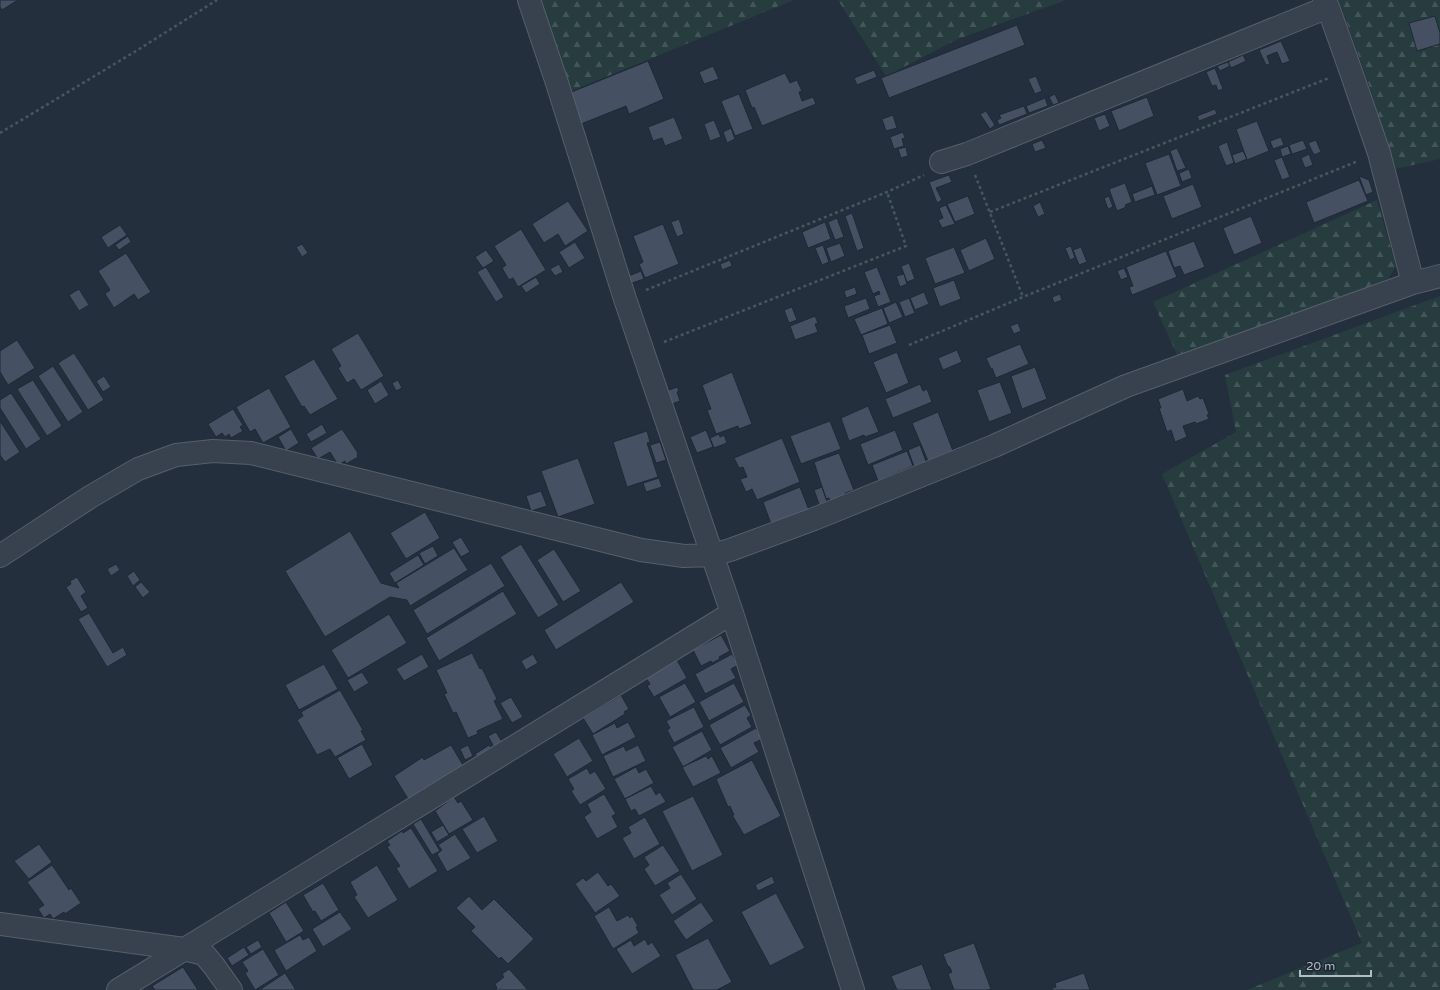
<svg xmlns="http://www.w3.org/2000/svg" width="1440" height="990" viewBox="0 0 1440 990" font-family="'Varela Round',sans-serif">
  <defs>
    <pattern id="forest-firs" width="22" height="20" patternUnits="userSpaceOnUse"><rect width="22" height="20" fill="#263c3f"/><path d="M5 1l3.5 6h-7zM16 11l3.5 6h-7z" fill="#435659"/></pattern>
  </defs>
  <rect width="100%" height="100%" fill="#242f3e"/>
  <path fill="url(#forest-firs)" d="M539,0H794L569,92Z
    M838,0H1066L958,39L886,76Z
    M1339,0H1440V159L1395,169L1370,88Z
    M1377,200L1396,266L1388,279L1179,359L1153,302Z
    M1440,296V990H1247L1362,943L1162,474L1236,432L1225,375Z"/>
  <path fill="#455162" stroke="#1f2835" d="M0,0H18L2,10L0,7Z
    M1435,16L1440,33V44L1417,51L1409,23Z
    M1017,25L1025,45L889,98L881,78Z
    M1281,41L1290,61L1282,64L1277,52L1267,56L1270,64L1266,65L1259,50Z
    M1243,55L1246,61L1231,68L1228,62Z
    M648,61L664,99L629,114L626,106L581,124L569,93Z
    M1228,62L1230,66L1220,71L1217,66Z
    M713,66L719,79L704,84L699,72Z
    M1215,68L1223,89L1218,91L1216,85L1212,86L1206,72Z
    M874,70L877,77L857,85L854,78Z
    M785,73L790,83L797,80L802,91L799,92L802,101L813,97L816,104L762,126L754,107L752,108L745,90Z
    M1036,76L1042,91L1035,94L1028,79Z
    M739,94L753,129L735,136L721,101Z
    M1055,94L1059,103L1053,105L1049,97Z
    M1147,97L1154,116L1119,131L1111,111Z
    M1045,98L1048,106L1029,113L1026,106Z
    M1024,106L1027,114L999,125L997,120L1001,118L999,115Z
    M1215,109L1217,114L1199,121L1197,116Z
    M986,111L995,125L990,129L980,114Z
    M1105,114L1110,126L1099,131L1094,118Z
    M893,115L897,128L886,131L882,119Z
    M674,117L683,139L665,146L662,138L653,141L648,127Z
    M714,120L721,137L710,141L704,124Z
    M1257,121L1269,151L1247,160L1236,129Z
    M731,128L735,139L727,143L723,132Z
    M903,132L905,138L902,139L904,146L894,149L890,137Z
    M1281,137L1284,145L1273,149L1270,141Z
    M1042,140L1046,148L1035,152L1032,144Z
    M1303,140L1307,149L1292,154L1289,145Z
    M1316,140L1321,152L1314,155L1308,143Z
    M1227,142L1234,163L1226,166L1218,146Z
    M1288,146L1291,154L1282,157L1280,149Z
    M906,147L908,156L901,158L898,149Z
    M1177,148L1186,168L1177,171L1170,151Z
    M1243,151L1247,159L1235,164L1232,155Z
    M1169,154L1181,186L1157,195L1145,163Z
    M1309,154L1313,165L1305,168L1301,158Z
    M1282,157L1290,177L1282,180L1274,160Z
    M1189,169L1192,178L1182,182L1179,173Z
    M949,175L952,182L936,188L942,200L937,203L929,182Z
    M1359,176L1369,180L1373,192L1366,195Z
    M1359,180L1368,201L1314,223L1306,202Z
    M1125,183L1132,202L1125,205L1126,207L1117,211L1109,189Z
    M1193,184L1202,207L1172,219L1163,196Z
    M1152,186L1155,195L1135,202L1132,194Z
    M968,196L975,214L955,222L947,204Z
    M1109,196L1113,207L1108,209L1104,198Z
    M568,201L588,231L565,246L558,234L544,243L532,224Z
    M1040,202L1045,214L1038,217L1033,206Z
    M946,205L955,224L942,228L938,220L943,218L939,208Z
    M852,213L864,248L857,251L845,216Z
    M1251,216L1262,243L1234,255L1223,228Z
    M837,218L844,237L835,240L828,222Z
    M679,219L684,234L677,237L671,222Z
    M825,222L831,239L808,248L802,232Z
    M663,224L679,264L645,278L639,264L643,262L633,236Z
    M120,225L127,235L108,248L101,237Z
    M521,229L546,270L518,287L513,278L509,280L502,268L506,265L494,246Z
    M128,236L131,242L119,250L115,245Z
    M986,238L995,259L969,271L960,250Z
    M1194,241L1205,267L1184,275L1180,266L1174,268L1168,251Z
    M575,242L585,258L569,268L559,252Z
    M840,243L845,256L831,262L826,248Z
    M302,244L308,253L302,257L296,247Z
    M823,245L829,262L822,265L815,248Z
    M1071,246L1075,258L1070,260L1065,248Z
    M954,247L965,273L935,284L925,258Z
    M1081,247L1087,262L1079,265L1073,250Z
    M486,250L494,261L483,268L475,257Z
    M1166,251L1177,277L1132,295L1129,287L1133,286L1126,267Z
    M126,253L151,292L138,300L134,294L114,308L105,294L110,290L98,271Z
    M730,260L732,266L722,270L720,264Z
    M909,263L915,279L907,282L901,266Z
    M559,264L563,272L555,276L550,269Z
    M486,267L504,297L496,302L477,272Z
    M877,267L891,302L878,307L874,296L880,294L879,291L873,294L864,272Z
    M1124,268L1128,277L1121,280L1117,271Z
    M641,271L644,279L629,284L626,277Z
    M904,274L907,284L900,287L896,276Z
    M536,277L540,284L526,293L521,286Z
    M954,280L961,299L940,307L933,288Z
    M855,287L857,294L846,298L844,291Z
    M79,289L89,305L79,311L69,295Z
    M924,292L929,304L915,310L910,298Z
    M1060,294L1062,300L1054,303L1052,297Z
    M866,298L870,309L848,318L844,306Z
    M909,298L915,313L905,317L899,302Z
    M896,302L903,317L889,323L883,308Z
    M792,307L797,320L789,323L784,310Z
    M882,308L888,324L861,335L854,319Z
    M815,316L818,323L815,324L818,332L795,340L790,326Z
    M1018,323L1021,331L1014,334L1010,326Z
    M890,325L897,343L869,354L862,335Z
    M358,333L384,376L361,390L354,379L347,383L338,368L341,366L331,349Z
    M17,340L35,368L8,385L0,372V351Z
    M1020,344L1029,364L996,378L992,368L991,369L986,358Z
    M957,350L962,362L943,370L938,358Z
    M897,352L909,383L886,393L873,362Z
    M74,353L104,400L88,410L58,363Z
    M314,359L338,399L310,415L304,406L302,407L284,376Z
    M53,366L83,412L68,422L38,376Z
    M1035,367L1047,399L1022,409L1011,376Z
    M732,372L752,424L739,429L738,426L716,434L707,410L711,409L702,385Z
    M104,376L111,387L103,392L96,381Z
    M33,380L62,426L47,436L17,389Z
    M398,380L402,388L396,391L392,383Z
    M381,381L389,395L375,404L367,390Z
    M1000,382L1012,413L989,422L977,390Z
    M920,384L923,391L927,389L932,402L893,418L885,399Z
    M677,387L679,391L677,392L680,401L669,405L664,392Z
    M269,388L291,427L263,443L255,429L250,432L236,407Z
    M1183,389L1187,401L1198,396L1200,399L1203,398L1209,414L1207,415L1209,419L1196,424L1195,422L1183,426L1187,437L1175,442L1171,430L1167,432L1159,408H1161L1158,399Z
    M11,393L41,439L26,449L0,408V400Z
    M868,406L879,432L865,437L864,435L849,441L841,418Z
    M233,409L243,425L240,427L243,431L231,438L229,434L225,437L222,433L216,437L208,424Z
    M938,412L953,451L928,461L912,423Z
    M0,421L20,452L5,462L0,455Z
    M830,421L841,449L801,464L790,436Z
    M322,424L327,433L311,442L306,434Z
    M291,429L299,443L286,451L278,437Z
    M342,429L358,453L357,454L358,457L346,464L345,461L338,465L330,452L318,459L311,448Z
    M706,430L713,447L697,453L690,437Z
    M895,430L903,450L868,465L860,444Z
    M647,431L650,442L647,443L658,477L627,487L613,442Z
    M719,434L720,437L724,435L727,443L714,448L710,438Z
    M782,438L800,482L757,500L752,489L746,492L740,479L747,477L743,467L739,468L734,458Z
    M660,442L666,460L656,463L650,445Z
    M920,445L927,464L915,469L908,450Z
    M907,451L913,466L878,481L872,465Z
    M839,453L854,490L845,493L847,497L831,503L829,498L826,499L814,462Z
    M578,458L595,504L558,517L541,471Z
    M659,478L662,487L646,492L643,483Z
    M800,487L809,510L771,524L763,502Z
    M822,487L828,504L820,507L814,490Z
    M541,491L547,506L531,511L526,496Z
    M425,512L440,538L406,559L390,533Z
    M350,531L381,583L399,588L396,583L454,548L468,570L410,606L407,600L390,597L325,637L285,571Z
    M461,537L470,552L461,557L452,542Z
    M521,544L559,605L538,618L500,557Z
    M433,546L438,556L425,564L419,553Z
    M554,549L581,591L563,602L537,560Z
    M418,555L424,565L395,583L389,573Z
    M491,563L505,586L427,634L413,610Z
    M116,564L120,570L111,576L107,569Z
    M134,571L140,580L133,586L127,576Z
    M77,577L86,592L81,596L88,608L81,612L66,587L71,584L70,581Z
    M141,582L150,592L143,598L135,587Z
    M621,582L634,602L556,650L544,630Z
    M503,591L517,614L439,661L426,638Z
    M89,613L113,653L123,647L127,655L107,667L78,619Z
    M389,614L407,643L348,678L331,650Z
    M721,635L730,651L719,657L720,659L712,663L711,661L701,666L693,650Z
    M472,653L480,669L482,668L497,699L494,701L503,719L477,731L478,734L468,738L456,712L453,713L444,694L447,693L436,670Z
    M422,654L429,667L404,681L396,669Z
    M533,654L538,663L526,670L521,661Z
    M732,654L738,665L731,669L736,678L705,694L695,674Z
    M677,660L687,678L654,697L647,686L650,684L646,678Z
    M324,664L338,689L299,710L285,685Z
    M362,672L369,683L354,692L347,680Z
    M685,683L696,702L670,717L659,697Z
    M734,683L744,702L709,721L699,702Z
    M340,690L363,730L361,731L366,740L335,757L330,749L317,755L297,720L303,716L301,712Z
    M621,695L629,709L624,712L625,714L593,734L583,718Z
    M511,697L523,717L512,723L500,703Z
    M745,705L751,715L747,718L752,727L720,745L709,725Z
    M694,707L704,727L674,743L667,730L670,728L666,721Z
    M628,722L636,737L602,755L592,735L615,723L617,728Z
    M756,728L762,739L754,743L759,752L731,768L720,748Z
    M702,731L712,750L683,767L672,747Z
    M496,732L502,742L494,747L488,736Z
    M579,738L593,761L567,777L553,754Z
    M362,744L373,765L349,779L337,758Z
    M451,745L466,770L410,802L394,776L423,757L424,760Z
    M468,745L473,756L465,760L460,749Z
    M489,745L493,751L479,760L475,754Z
    M638,745L646,761L613,777L603,756L624,746L626,751Z
    M706,756L708,759L712,756L721,773L693,787L682,767Z
    M752,760L781,816L744,835L732,815H734L730,806L728,807L716,779Z
    M636,767L639,773L646,769L654,783L625,799L614,779Z
    M587,768L590,774L595,771L606,789L580,805L571,791L574,789L568,779Z
    M651,786L656,795L660,792L666,802L639,816L635,809L631,811L625,799Z
    M604,794L616,814L612,816L618,827L597,839L584,817L591,812L587,804Z
    M693,796L723,855L692,871L662,811Z
    M454,797L458,803L461,801L473,820L449,834L435,811Z
    M484,816L498,841L477,853L462,829Z
    M645,817L660,844L634,859L622,838L631,833L628,827Z
    M421,819L440,851L432,855L413,824Z
    M443,825L449,835L437,842L431,832Z
    M411,828L438,871L409,889L396,868L400,866L387,847L390,845L387,841L402,831L403,833Z
    M455,834L471,858L447,872L437,854L442,850L438,845Z
    M39,844L52,862L29,879L14,861Z
    M663,845L680,871L655,886L644,869L649,865L644,857Z
    M52,865L69,890L71,888L81,903L65,914L64,912L53,919L50,914L44,918L38,909L44,905L27,882Z
    M377,865L398,900L368,918L354,897L357,895L350,882Z
    M598,872L608,886L611,884L620,896L595,913L575,884L583,878L586,881Z
    M681,874L697,899L672,915L659,895L670,888L667,883Z
    M772,876L775,883L758,891L755,885Z
    M323,883L339,910L321,921L315,911L313,912L303,895Z
    M776,893L805,948L770,966L741,912Z
    M469,896L482,910L494,899L534,939L508,964L501,957L499,959L471,931L475,927L456,908Z
    M286,902L304,931L286,942L269,913Z
    M701,902L714,921L686,940L673,921Z
    M609,907L617,921L628,915L630,918L632,916L638,926L636,927L639,933L613,949L594,916Z
    M340,912L352,929L323,947L312,929Z
    M300,935L303,940L309,937L317,951L286,971L274,950Z
    M708,938L732,982L717,990H693L675,955Z
    M645,939L648,945L652,942L661,956L632,974L616,949L631,940L634,946Z
    M258,940L262,947L251,954L246,947Z
    M974,943L991,989L987,990H954L948,974L952,972L949,966L948,967L943,954Z
    M244,947L249,955L232,966L227,958Z
    M263,949L279,975L255,990L245,973L248,971L242,962Z
    M922,964L932,990H897L891,976Z
    M183,967L198,990H155L152,986Z
    M509,969L528,990H494L497,988L495,984L504,977L502,974Z
    M285,973L296,990H262L261,989Z
    M1084,973L1090,990H1053L1052,988L1056,987L1055,983Z"/>
  <g fill="none" stroke-linecap="round" stroke-linejoin="round">
    <defs>
      <path id="minor" d="M529,0L557,83L625,299L732,613L853,990
        M1324,0L1328,7L1350,69L1379,153L1413,283
        M941,162L967,154L1328,7
        M0,556L90,497L138,469L176,455L213,451L251,453L641,550L684,556L712,555L730,550L814,519L994,446L1126,386L1413,283L1440,276
        M0,924L184,949L204,954L214,966L231,990
        M118,990L732,613"/>
    </defs>
    <use href="#minor" stroke="#565f6c" stroke-width="24"/>
    <path stroke="#44595c" stroke-width="2.5" stroke-dasharray="3 3" stroke-linecap="butt" d="M0,133L136,51L217,0
      M975,175L1023,297
      M990,212L1329,78
      M646,290L887,192L924,175
      M664,342L906,246L887,192
      M909,345L1023,297L1358,161"/>
    <use href="#minor" stroke="#38414e" stroke-width="22"/>
  </g>
  <path d="M1300 970v6h71v-6" fill="none" stroke="#b4bcc9" stroke-width="2"/>
  <text x="1306" y="970" font-size="12" fill="#b4bcc9" stroke="#1d2633" stroke-width="3" paint-order="stroke">20 m</text>
</svg>
